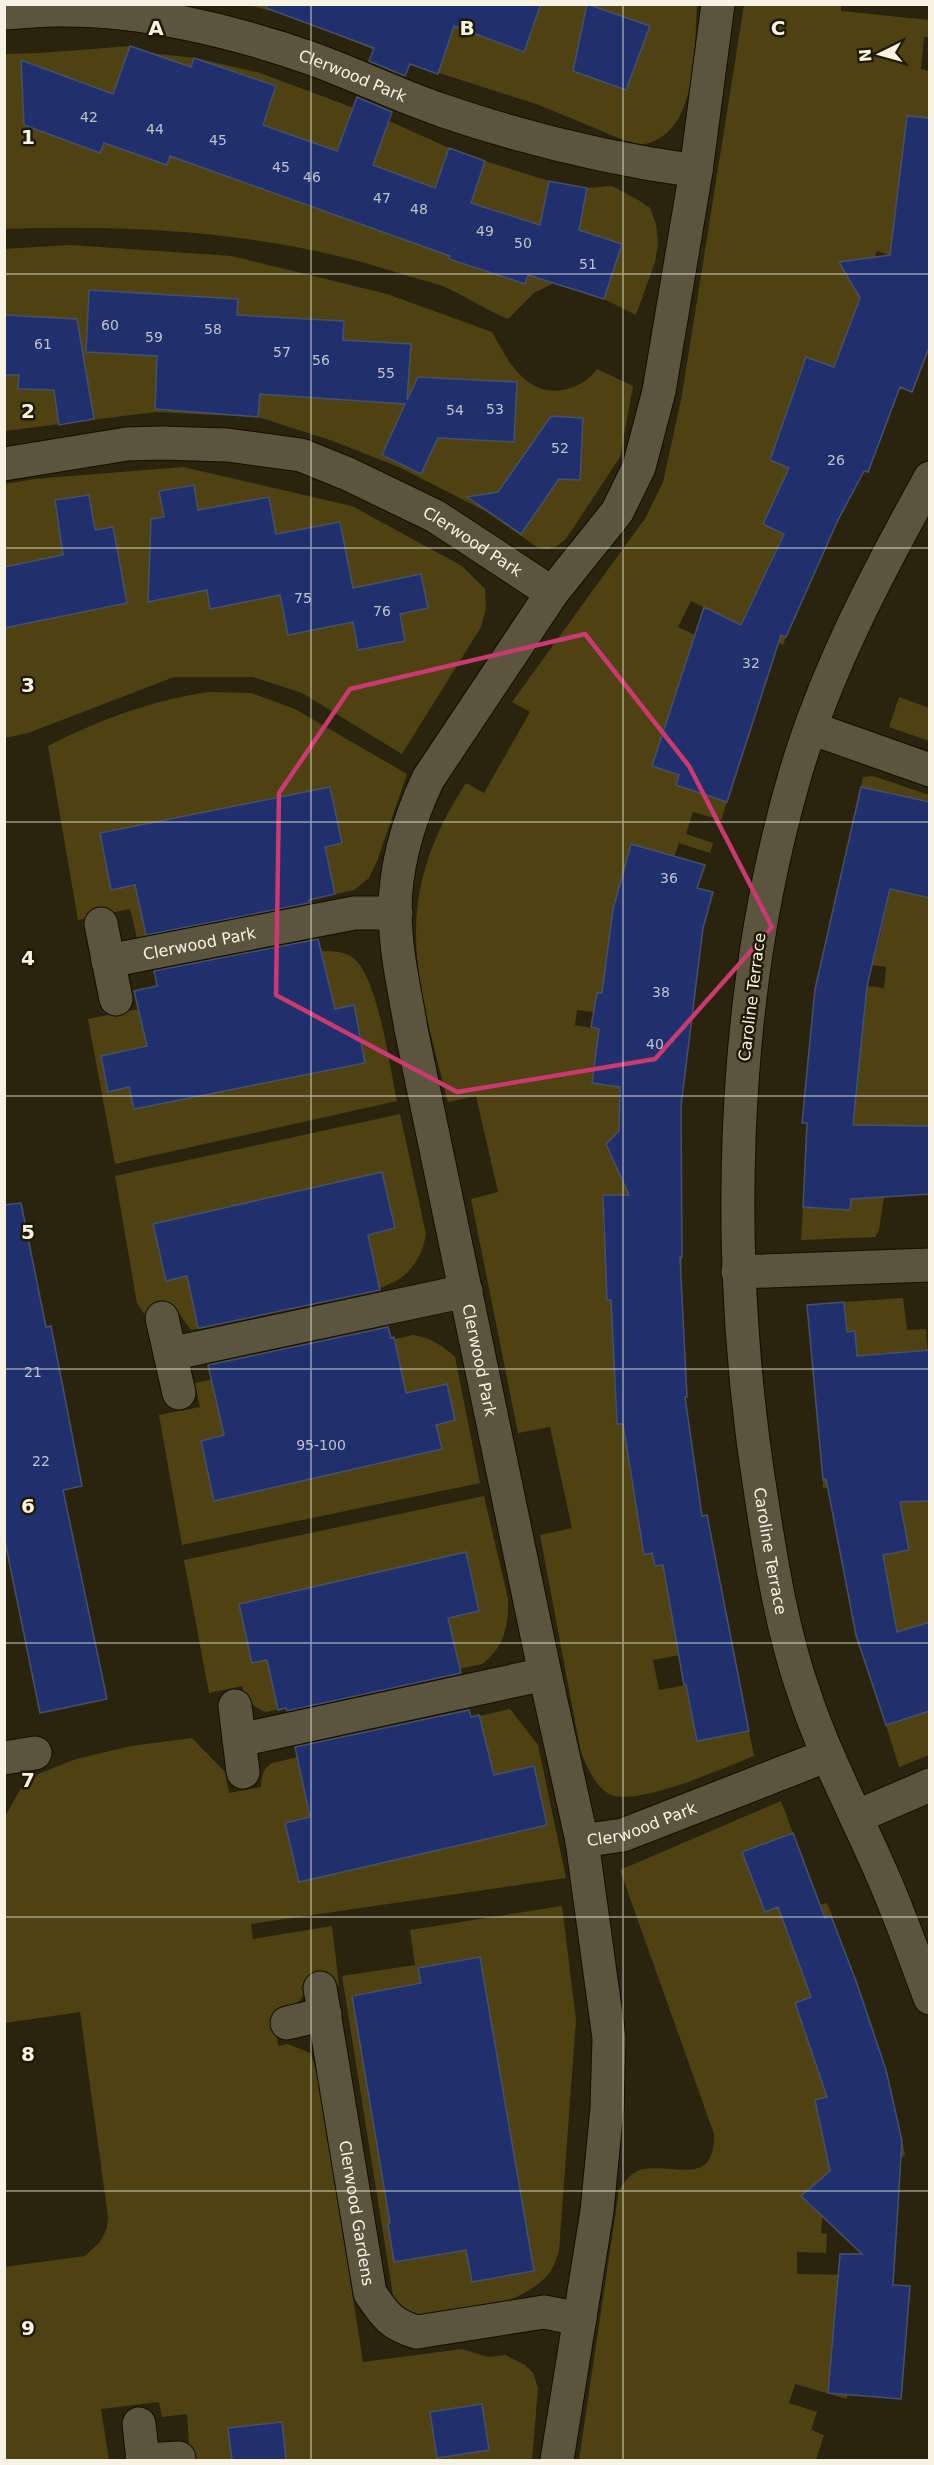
<svg xmlns="http://www.w3.org/2000/svg" width="934" height="2465" viewBox="0 0 934 2465" font-family="'DejaVu Sans',sans-serif">
  <rect width="100%" height="100%" fill="#2a240e"/>
  <path fill="#4e4213" d="M248,5H697C694,46 699,132 645,144C640,145 632,142 626,141L539,105L402,61L293,17Z
    M744,5H841V11L929,20V37H924L921,69L929,71V175L900,171L897,195L913,264L877,251L873,263L860,259L849,261L845,272L851,283L863,288L836,364L842,370L806,357L796,382L889,416L883,431L770,460L851,493L846,504L806,486L744,617L786,637L783,645L691,601L678,627L721,647L695,726L668,717L652,766L679,775L727,802L721,820L693,812L686,834L713,843L710,853L679,843L674,857L631,845L612,914L701,944L700,949L602,993H597L594,1012L577,1010L575,1025L599,1029L593,1083L683,1095L681,1107L620,1106L619,1134L609,1150L639,1195H603V1231H633L634,1258L682,1257L681,1272L606,1275L614,1300L616,1424L688,1418L625,1437L632,1485L649,1483L665,1523L640,1528L644,1554L652,1553L655,1566L667,1564L717,1569L665,1578L680,1655L653,1660L659,1690L686,1685L697,1741L749,1731L754,1756C726,1767 635,1808 609,1794C594,1785 588,1768 581,1753L540,1535L572,1528L550,1427L518,1433L471,1199L498,1192L476,1096L448,1102C416,976 389,901 466,783L484,793L530,712L512,702L646,517L663,482L682,395Z
    M130,46L150,53L195,58L260,73L389,121L449,148L485,161L549,181L587,188L612,186L640,201L650,208L656,224L658,245L655,262L636,315L604,299L554,283L534,293L508,319C487,310 468,298 447,288C431,281 412,278 395,272C270,232 135,224 5,229L4,54L41,53Z
    M70,245L232,256L387,294L492,332C507,359 525,396 562,390C578,387 588,381 597,369L633,386L620,457L566,539L557,546L547,549L537,547L485,511L401,468L333,441L258,417L155,412L5,431L4,249Z
    M183,467L352,506L462,566L485,589L486,608L481,627L402,754L302,693L253,677H174L28,733L5,738V484L34,479Z
    M209,692L251,693L295,709L407,774L377,861L369,878L354,890L137,938L130,909L78,920L48,746C99,720 152,700 209,692Z
    M899,697L929,708V741L889,727Z
    M873,776L929,795V1126L914,1127L897,1196L884,1197L879,1230L875,1237L801,1240L803,1207L850,1210L852,1157L844,1125L867,986L884,988L886,967L865,964L868,947L877,949L911,798L861,787L863,777Z
    M321,951C332,951 342,951 352,957C378,975 390,1069 397,1101L115,1164L88,1019L138,1009L134,991Z
    M400,1114L426,1234C421,1262 407,1279 380,1288L191,1330L174,1306L149,1321L137,1303L115,1176Z
    M903,1298L907,1330L926,1329L929,1370V1622L858,1645L856,1635L896,1627L883,1555L909,1550L900,1505L870,1491L829,1499L828,1488H823V1480L867,1476L876,1355L857,1356L855,1332H847L844,1302Z
    M413,1335C431,1338 442,1345 455,1357L480,1483L182,1545L159,1415L200,1407L195,1383Z
    M484,1496L508,1599C509,1625 504,1648 482,1664L266,1712C253,1707 245,1700 242,1686L209,1693L184,1560Z
    M510,1709L538,1745L566,1878L251,1924L253,1939L332,1926L339,1985L306,1991C300,2004 288,2011 274,2013L278,2046L288,2044L310,2053L318,2075L363,2362L462,2349L488,2357L505,2355L525,2365L533,2373L538,2388L532,2460H190L187,2414L162,2417L159,2402L101,2409L109,2460H5L4,2267L85,2256L100,2242L107,2228L108,2217L80,2012L5,2023V1817L22,1786L38,1774L76,1759L131,1746L192,1738L225,1772L229,1793L261,1787C261,1777 263,1769 272,1763Z
    M929,1711V1755L899,1767L886,1725Z
    M781,1801L793,1833L742,1852L765,1912L816,1893L820,1905L827,1903L832,1915L787,1932L806,1982L817,1995L795,2004L802,2024L839,2069L881,2054L883,2062L836,2095L815,2100L822,2130L849,2156L903,2144L905,2156L805,2193L804,2200L813,2208L823,2209L821,2233L827,2234L826,2253L797,2252V2274L857,2275L837,2286L833,2336L852,2338L847,2399L795,2384L789,2403L817,2412L811,2430L824,2435L816,2460H579L619,2190C625,2181 633,2170 644,2169C676,2164 715,2187 714,2134L620,1870Z
    M562,1906L576,2020L559,2251C556,2259 553,2270 547,2276C514,2310 460,2310 416,2318L405,2311L393,2295L342,1976L415,1965L410,1930Z"/>
  <path fill="#20306f" stroke="#485065" stroke-width="1.5" d="M266,4H541L524,52L454,26L438,74L410,64L405,76L369,61L374,48L266,8Z
    M587,4L650,26L626,90L573,71Z
    M130,46L191,67L194,58L276,86L263,125L337,151L357,97L392,112L373,165L435,188L449,148L485,161L471,203L540,225L549,181L587,188L579,230L622,244L604,299L528,275L525,284L449,259L450,256L170,156L167,165L104,143L100,153L24,125L21,60L113,94Z
    M907,116L930,118V345L912,392L900,387L868,472L864,471L838,520L786,637L781,635L727,802L676,785L679,775L652,766L704,607L741,625L784,534L763,524L789,468L770,460L806,357L834,367L860,298L839,262L890,255Z
    M89,290L238,299L237,315L344,321L343,340L411,344L407,400L418,377L517,382L514,442L438,438L421,474L382,455L405,404L260,394L258,417L155,409L157,356L86,352Z
    M4,315L77,319L94,419L59,425L54,390L18,389L19,375H4Z
    M551,416L583,418L580,480L559,479L521,534L467,497L498,492Z
    M194,485L198,510L269,497L276,534L340,522L353,588L421,574L428,608L400,614L405,641L358,650L353,622L288,635L280,595L210,609L207,590L148,602L151,519L164,517L159,491Z
    M89,495L95,530L113,527L127,603L4,628V567L63,555L55,500Z
    M330,787L342,843L325,847L335,894L309,900V903L146,935L135,885L111,890L100,833Z
    M861,787L930,802V898L890,889L867,986L853,1125L930,1126V1194L851,1199L850,1210L803,1207L807,1123H802L815,989Z
    M631,844L705,865L697,888L713,892L703,928L681,1106L682,1257H680L687,1397H685L702,1516L707,1515L749,1731L697,1741L686,1685H684L663,1565L655,1566L652,1553L644,1555L623,1424H617L611,1300H607L603,1195H629L606,1144L619,1131L620,1087L592,1083L599,1029L591,1027L597,993H602L613,909Z
    M318,939L335,1009L354,1005L365,1063L134,1109L129,1087L108,1092L101,1056L147,1046L134,991L157,986L154,971Z
    M382,1172L395,1228L368,1235L380,1290L200,1328H198L187,1276L166,1281L153,1224Z
    M21,1203L46,1327L51,1326L82,1486L63,1490L107,1699L40,1713L4,1536V1205Z
    M844,1302L847,1332L855,1331L857,1356L930,1350V1501L900,1502L909,1550L883,1555L897,1632L930,1622V1711L886,1725L856,1635L826,1479L823,1480L807,1305Z
    M388,1327L391,1338L394,1337L406,1393L447,1384L455,1420L436,1425L442,1449L214,1501L201,1441L224,1435L208,1365Z
    M466,1552L479,1611L448,1618L461,1673L287,1711L286,1708L278,1710L267,1660L252,1663L239,1604Z
    M469,1710L471,1717L479,1715L494,1775L534,1766L547,1825L299,1882L285,1823L310,1817L295,1747Z
    M793,1833L825,1918L831,1916L856,1981L886,2070L902,2141L893,2285L910,2286L901,2399L828,2393L840,2254H862L801,2196L830,2171L815,2100L827,2097L795,2003L811,1997L778,1907L765,1912L742,1852Z
    M480,1957L534,2271L472,2282L466,2250L394,2262L388,2224L390,2223L352,1996L421,1983L418,1968Z
    M482,2404L489,2450L437,2458L430,2412Z
    M282,2422L286,2460H232L228,2428Z"/>
  <g fill="none" stroke-linecap="round" stroke-linejoin="round">
    <defs>
      <g id="minor">
        <path id="s1" d="M718,4L696,171L659,391L639,467L617,512L552,593L428,779C406,826 391,880 396,932C398,965 406,997 411,1029L545,1674L582,1841L623,1835L828,1755"/>
        <path id="s2" d="M4,13C21,12 38,10 54,10C139,8 234,31 313,59C357,75 399,96 444,111C526,139 610,159 696,171"/>
        <path id="s3" d="M4,464L127,444L162,443L227,445L301,455L348,474L435,516L552,593"/>
        <path id="s4" d="M930,478C877,574 826,670 795,775C728,1004 724,1268 762,1502C772,1567 783,1634 805,1696C826,1759 858,1818 884,1879C901,1918 915,1958 930,1998"/>
        <path d="M811,728L930,770"/>
        <path d="M101,924L116,999"/>
        <path id="s5" d="M108,961L354,913H396"/>
        <path d="M738,1272L930,1265"/>
        <path d="M162,1318L179,1393"/>
        <path d="M170,1354L466,1291"/>
        <path d="M235,1706L243,1772"/>
        <path d="M239,1740L545,1674"/>
        <path d="M4,1758L35,1753"/>
        <path d="M856,1817L930,1785"/>
        <path id="s6" d="M320,1988L370,2293C384,2314 391,2325 417,2332L544,2312L580,2319"/>
        <path d="M287,2023L325,2014"/>
        <path d="M139,2424L143,2460"/>
        <path d="M142,2460L179,2458"/>
        <path d="M557,2460L597,2211L607,2108L609,2038L582,1841"/>
      </g>
    </defs>
    <use href="#minor" stroke="#120d00" stroke-width="35"/>
    <use href="#minor" stroke="#5b553e" stroke-width="33"/>
  </g>
  <path fill="none" stroke="#ca3970" stroke-width="4.5" stroke-linejoin="round" d="M585,634L689,766L772,927L655,1059L457,1092L276,995L279,793L350,689Z"/>
  <path fill="none" stroke="#f6f3e5" stroke-width="1.5" stroke-opacity="0.55" d="M311,4V2460M623,4V2460M4,274H930M4,548H930M4,822H930M4,1096H930M4,1369H930M4,1643H930M4,1917H930M4,2191H930"/>
  <g text-anchor="middle" dominant-baseline="central" stroke-width="5" stroke-linejoin="round" paint-order="stroke">
    <g font-size="14" fill="#c0c2c8">
      <text x="89" y="117">42</text>
      <text x="155" y="129">44</text>
      <text x="218" y="140">45</text>
      <text x="281" y="167">45</text>
      <text x="312" y="177">46</text>
      <text x="382" y="198">47</text>
      <text x="419" y="209">48</text>
      <text x="485" y="231">49</text>
      <text x="523" y="243">50</text>
      <text x="588" y="264">51</text>
      <text x="110" y="325">60</text>
      <text x="213" y="329">58</text>
      <text x="154" y="337">59</text>
      <text x="43" y="344">61</text>
      <text x="282" y="352">57</text>
      <text x="321" y="360">56</text>
      <text x="386" y="373">55</text>
      <text x="495" y="409">53</text>
      <text x="455" y="410">54</text>
      <text x="560" y="448">52</text>
      <text x="836" y="460">26</text>
      <text x="303" y="598">75</text>
      <text x="382" y="611">76</text>
      <text x="751" y="663">32</text>
      <text x="669" y="878">36</text>
      <text x="661" y="992">38</text>
      <text x="655" y="1044">40</text>
      <text x="33" y="1372">21</text>
      <text x="321" y="1445">95-100</text>
      <text x="41" y="1461">22</text>
    </g>
    <g font-size="16" fill="#f6f3e5" stroke="#201a05">
      <text stroke="none"><textPath href="#s2" startOffset="358">Clerwood Park</textPath></text>
      <text stroke="none"><textPath href="#s3" startOffset="492">Clerwood Park</textPath></text>
      <text stroke="none"><textPath href="#s5" startOffset="93">Clerwood Park</textPath></text>
      <text transform="translate(752 997) rotate(-83)">Caroline Terrace</text>
      <text stroke="none"><textPath href="#s1" startOffset="1442">Clerwood Park</textPath></text>
      <text stroke="none"><textPath href="#s4" startOffset="1110">Caroline Terrace</textPath></text>
      <text stroke="none"><textPath href="#s1" startOffset="1996">Clerwood Park</textPath></text>
      <text stroke="none"><textPath href="#s6" startOffset="228">Clerwood Gardens</textPath></text>
    </g>
  </g>
  <g font-size="20" text-anchor="middle" font-weight="bold" fill="#f6f3e5" stroke="#201a05" stroke-width="5" stroke-linejoin="round" paint-order="stroke">
    <text x="156" y="35">A</text>
    <text x="467" y="35">B</text>
    <text x="778" y="35">C</text>
    <text x="28" y="144">1</text>
    <text x="28" y="418">2</text>
    <text x="28" y="692">3</text>
    <text x="28" y="965">4</text>
    <text x="28" y="1239">5</text>
    <text x="28" y="1513">6</text>
    <text x="28" y="1787">7</text>
    <text x="28" y="2061">8</text>
    <text x="28" y="2335">9</text>
  </g>
  <rect width="934" height="2465" fill="none" stroke="#f6f3e5" stroke-width="12"/>
  <g transform="translate(880 54) rotate(265)" stroke="#201a05" stroke-width="4.5" paint-order="stroke">
  <path d="M0-4.5L10 22L0 15L-10 22Z" fill="#f6f3e5"/>
  <text y="-9" font-size="16" font-weight="bold" text-anchor="middle" fill="#f6f3e5">N</text>
  </g>
</svg>
